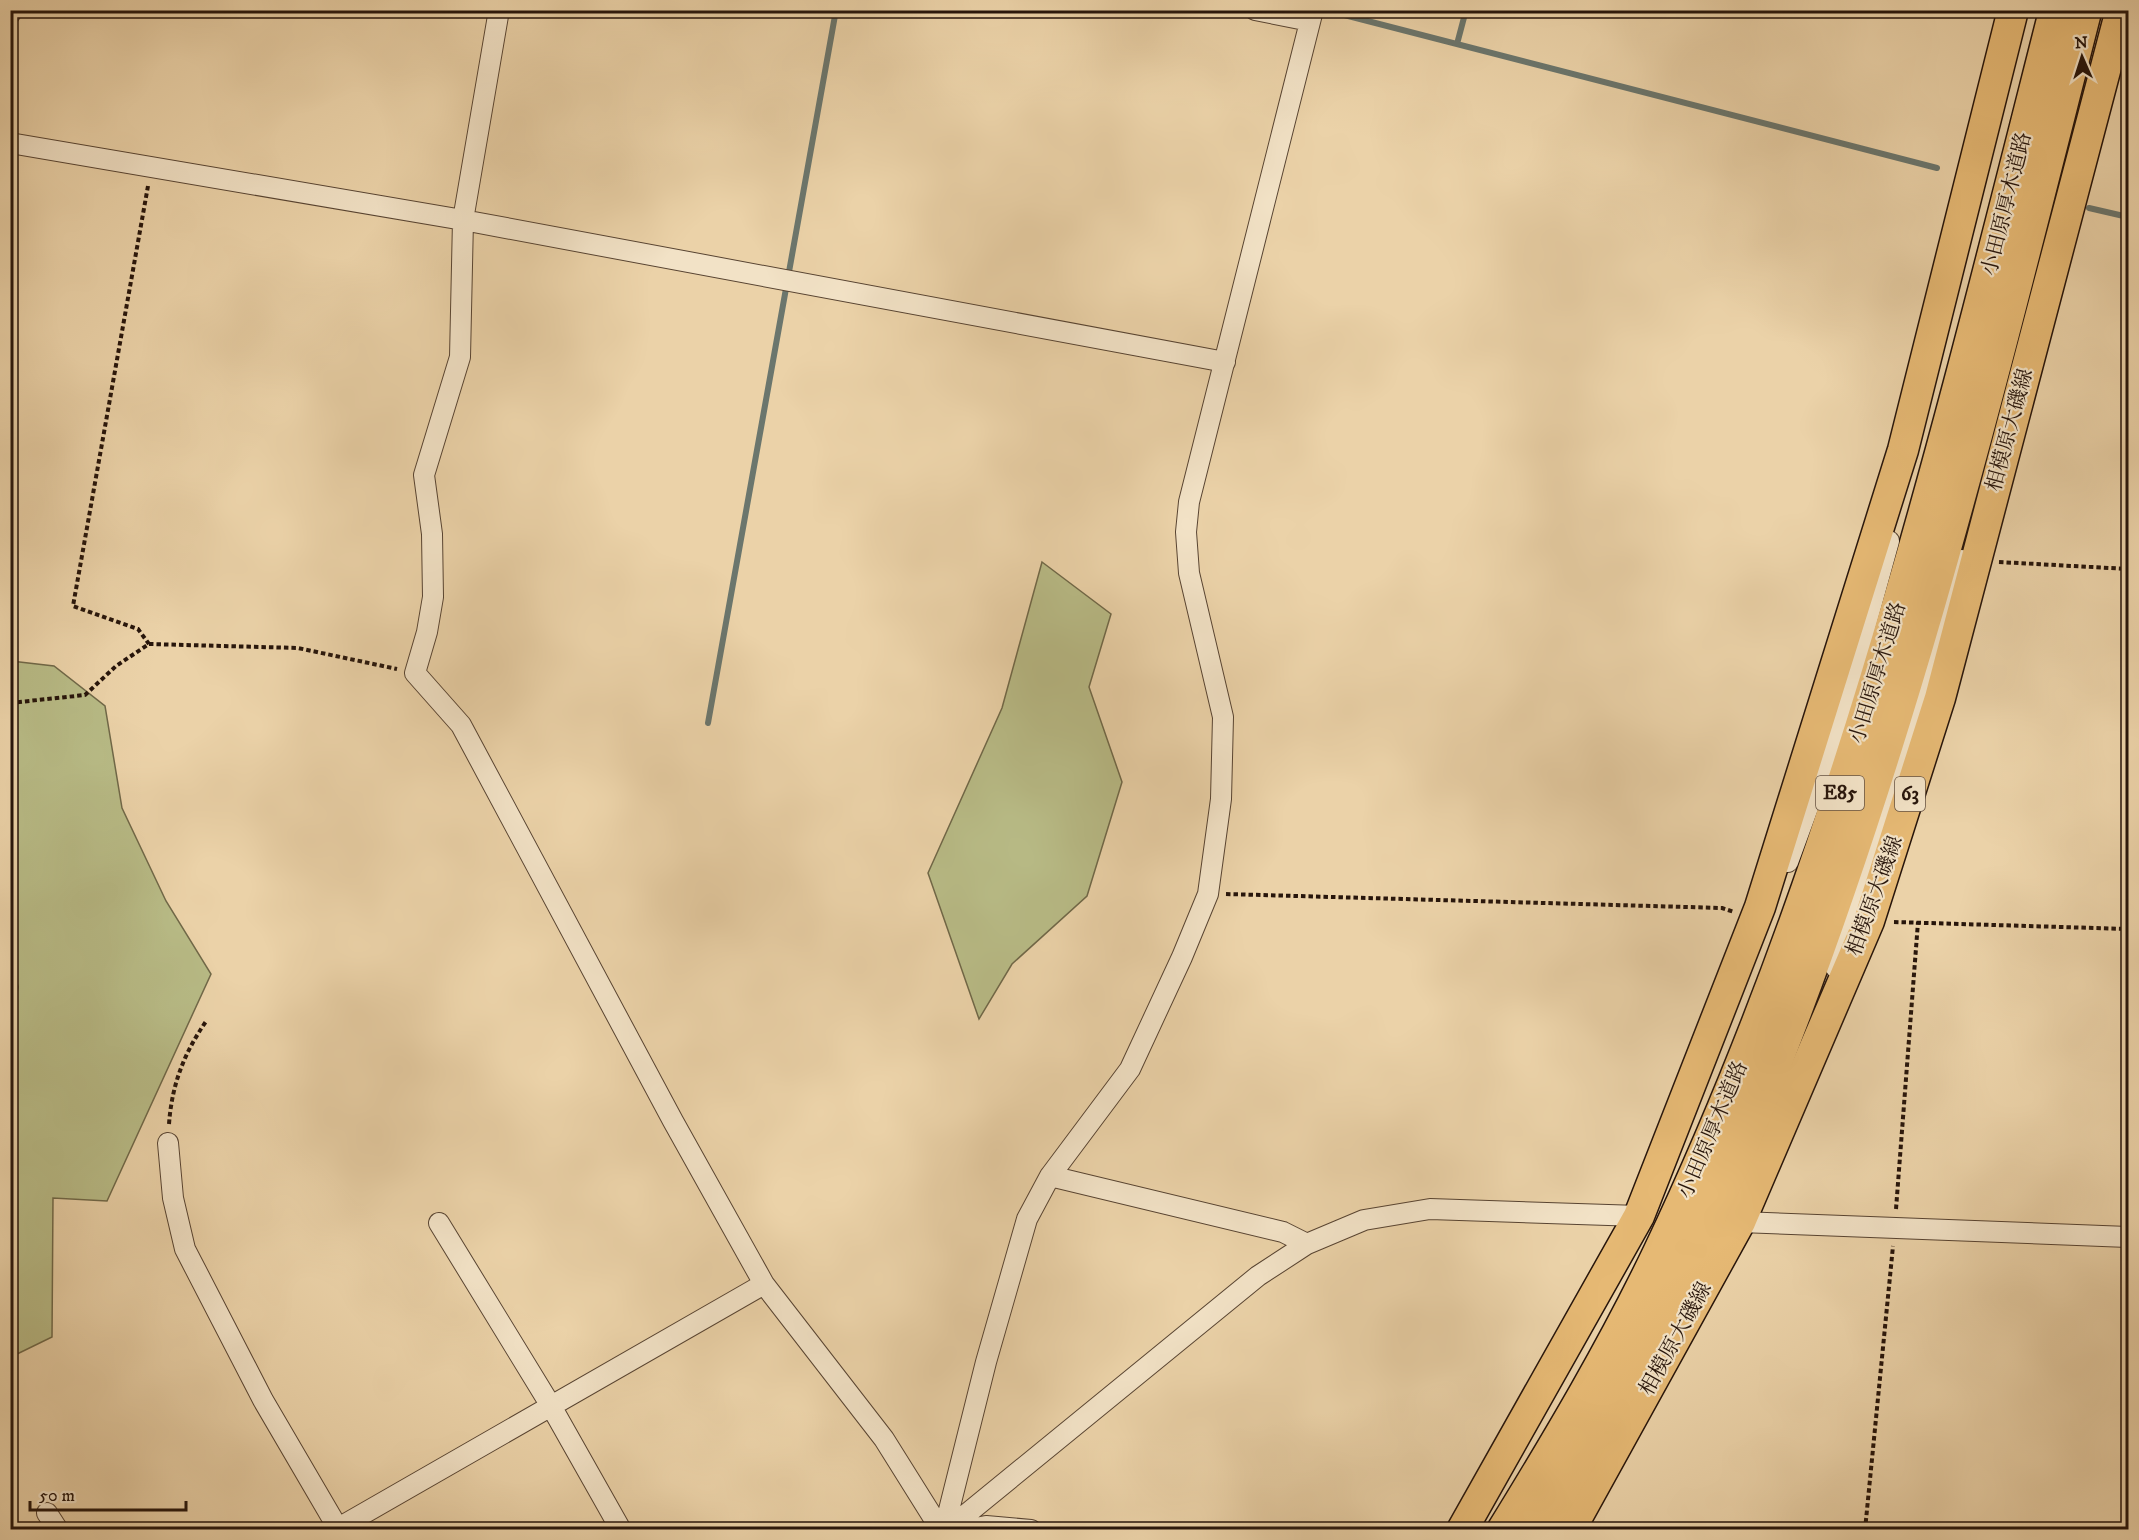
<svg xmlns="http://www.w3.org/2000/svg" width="2139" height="1540" viewBox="0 0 2139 1540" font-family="'IM FELL DW Pica','Noto Serif JP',serif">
  <rect width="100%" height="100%" fill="#ebd2a8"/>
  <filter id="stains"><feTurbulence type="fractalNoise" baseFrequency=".00333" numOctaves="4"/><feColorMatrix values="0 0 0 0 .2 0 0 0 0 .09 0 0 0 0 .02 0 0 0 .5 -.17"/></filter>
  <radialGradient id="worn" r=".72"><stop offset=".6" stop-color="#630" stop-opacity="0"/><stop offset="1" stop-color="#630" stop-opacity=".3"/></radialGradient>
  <path fill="#b8bb86" stroke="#706848" stroke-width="1.5" d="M1042,562L1111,614L1089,687L1122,782L1087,896L1012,964L979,1019L928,873L1002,708Z
    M11,661L54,666L105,706L122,808L166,901L211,974L107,1201L53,1198L52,1337L11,1357L10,1034L18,987L10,951Z"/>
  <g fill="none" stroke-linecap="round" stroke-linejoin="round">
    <path stroke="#6b766d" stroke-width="6" d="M1325,10L1937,168
      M1457,44L1466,10
      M2089,208L2128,217
      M708,723L836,10"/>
    <defs>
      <path id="street" d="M499,10L463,220L460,357L424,475L432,534L433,597L427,632L415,673L461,725L673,1121L764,1284L884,1439L941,1530
        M1255,10L1310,21
        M10,14L12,10
        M10,143L463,220L1225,362
        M1788,862L1838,726L1889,541
        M1835,967L1909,739L1962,560
        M168,1143L173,1198L185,1249L263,1400L339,1530
        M1050,1176L1283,1232L1307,1244
        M1740,1222L2128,1237
        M439,1223L551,1406L621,1530
        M47,1513L58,1530
        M335,1530L764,1284
        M944,1530L986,1362L1027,1219L1050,1176L1130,1069L1182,957L1208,894L1221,799L1223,717L1189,573L1186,532L1189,502L1313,10
        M947,1530L1258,1276L1307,1244L1364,1220L1430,1209L1639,1216
        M966,1530L986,1526L1031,1530"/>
      <path id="primary" d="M1462,1530L1639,1216L1760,907L1903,450L2013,10
        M1570,1530L1740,1222L1869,921L1940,698L2121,10"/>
      <path id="highway" d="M1504,1530C1560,1439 1614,1348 1660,1252C1847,858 1949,432 2056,10
        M1537,1530C1621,1394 1699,1252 1759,1103C1902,750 1991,379 2085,10"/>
    </defs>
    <use href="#street" stroke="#584432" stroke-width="22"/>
    <use href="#primary" stroke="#27150b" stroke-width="33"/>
    <use href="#highway" stroke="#27150b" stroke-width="36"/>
    <path stroke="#27150b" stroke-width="4" stroke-dasharray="4.5 3" stroke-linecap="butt" d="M148,186L73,606L138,629L149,644
      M1999,562L2128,569
      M10,703L85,695L116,666L149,644L298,648L397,669
      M1226,894L1722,908L1734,912
      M1894,922L2128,929
      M169,1124C172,1084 184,1053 207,1020
      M1896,1209L1918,922
      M1865,1530L1893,1246"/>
    <use href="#street" stroke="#f2e2c6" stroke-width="20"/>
    <use href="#primary" stroke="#e6b974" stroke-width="30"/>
    <use href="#highway" stroke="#e6b974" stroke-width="33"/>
  </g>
  <g text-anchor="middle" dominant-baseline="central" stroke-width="4.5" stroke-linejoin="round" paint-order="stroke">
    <g fill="#f2e2c6" stroke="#645243" stroke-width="1.5">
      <rect x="1816" y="776" width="48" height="34" rx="4.5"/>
      <rect x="1895" y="777" width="30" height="34" rx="4.5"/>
    </g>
    <g font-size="20" font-weight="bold" fill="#27150b">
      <text x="1840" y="793">E85</text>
      <text x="1910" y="794">63</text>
    </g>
    <g font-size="21" fill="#27150b" stroke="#f2e2c6">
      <text transform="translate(2007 204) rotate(-76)">小田原厚木道路</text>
      <text transform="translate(2010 430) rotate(-75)">相模原大磯線</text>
      <text transform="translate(1878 673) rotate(-73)">小田原厚木道路</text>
      <text transform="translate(1875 896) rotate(-70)">相模原大磯線</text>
      <text transform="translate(1713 1130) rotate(-67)">小田原厚木道路</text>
      <text transform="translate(1676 1339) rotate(-61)">相模原大磯線</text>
    </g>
  </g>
  <rect width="2139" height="1540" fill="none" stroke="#ebd2a8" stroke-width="36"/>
  <rect x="12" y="12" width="2115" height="1516" fill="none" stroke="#27150b" stroke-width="3"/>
  <rect x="18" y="18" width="2103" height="1504" fill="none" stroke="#27150b" stroke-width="1.5"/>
  <g transform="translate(2082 57) rotate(357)" stroke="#f2e2c6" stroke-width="4.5" paint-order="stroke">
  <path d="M0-4.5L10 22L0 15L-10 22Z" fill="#27150b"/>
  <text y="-9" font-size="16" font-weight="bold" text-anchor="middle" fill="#27150b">N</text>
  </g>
  <path d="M30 1501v9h156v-9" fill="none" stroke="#27150b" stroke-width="3"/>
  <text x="39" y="1501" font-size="18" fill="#27150b" stroke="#f2e2c6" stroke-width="4.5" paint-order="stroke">50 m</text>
  <rect width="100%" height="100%" filter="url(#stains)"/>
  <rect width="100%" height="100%" fill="url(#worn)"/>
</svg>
